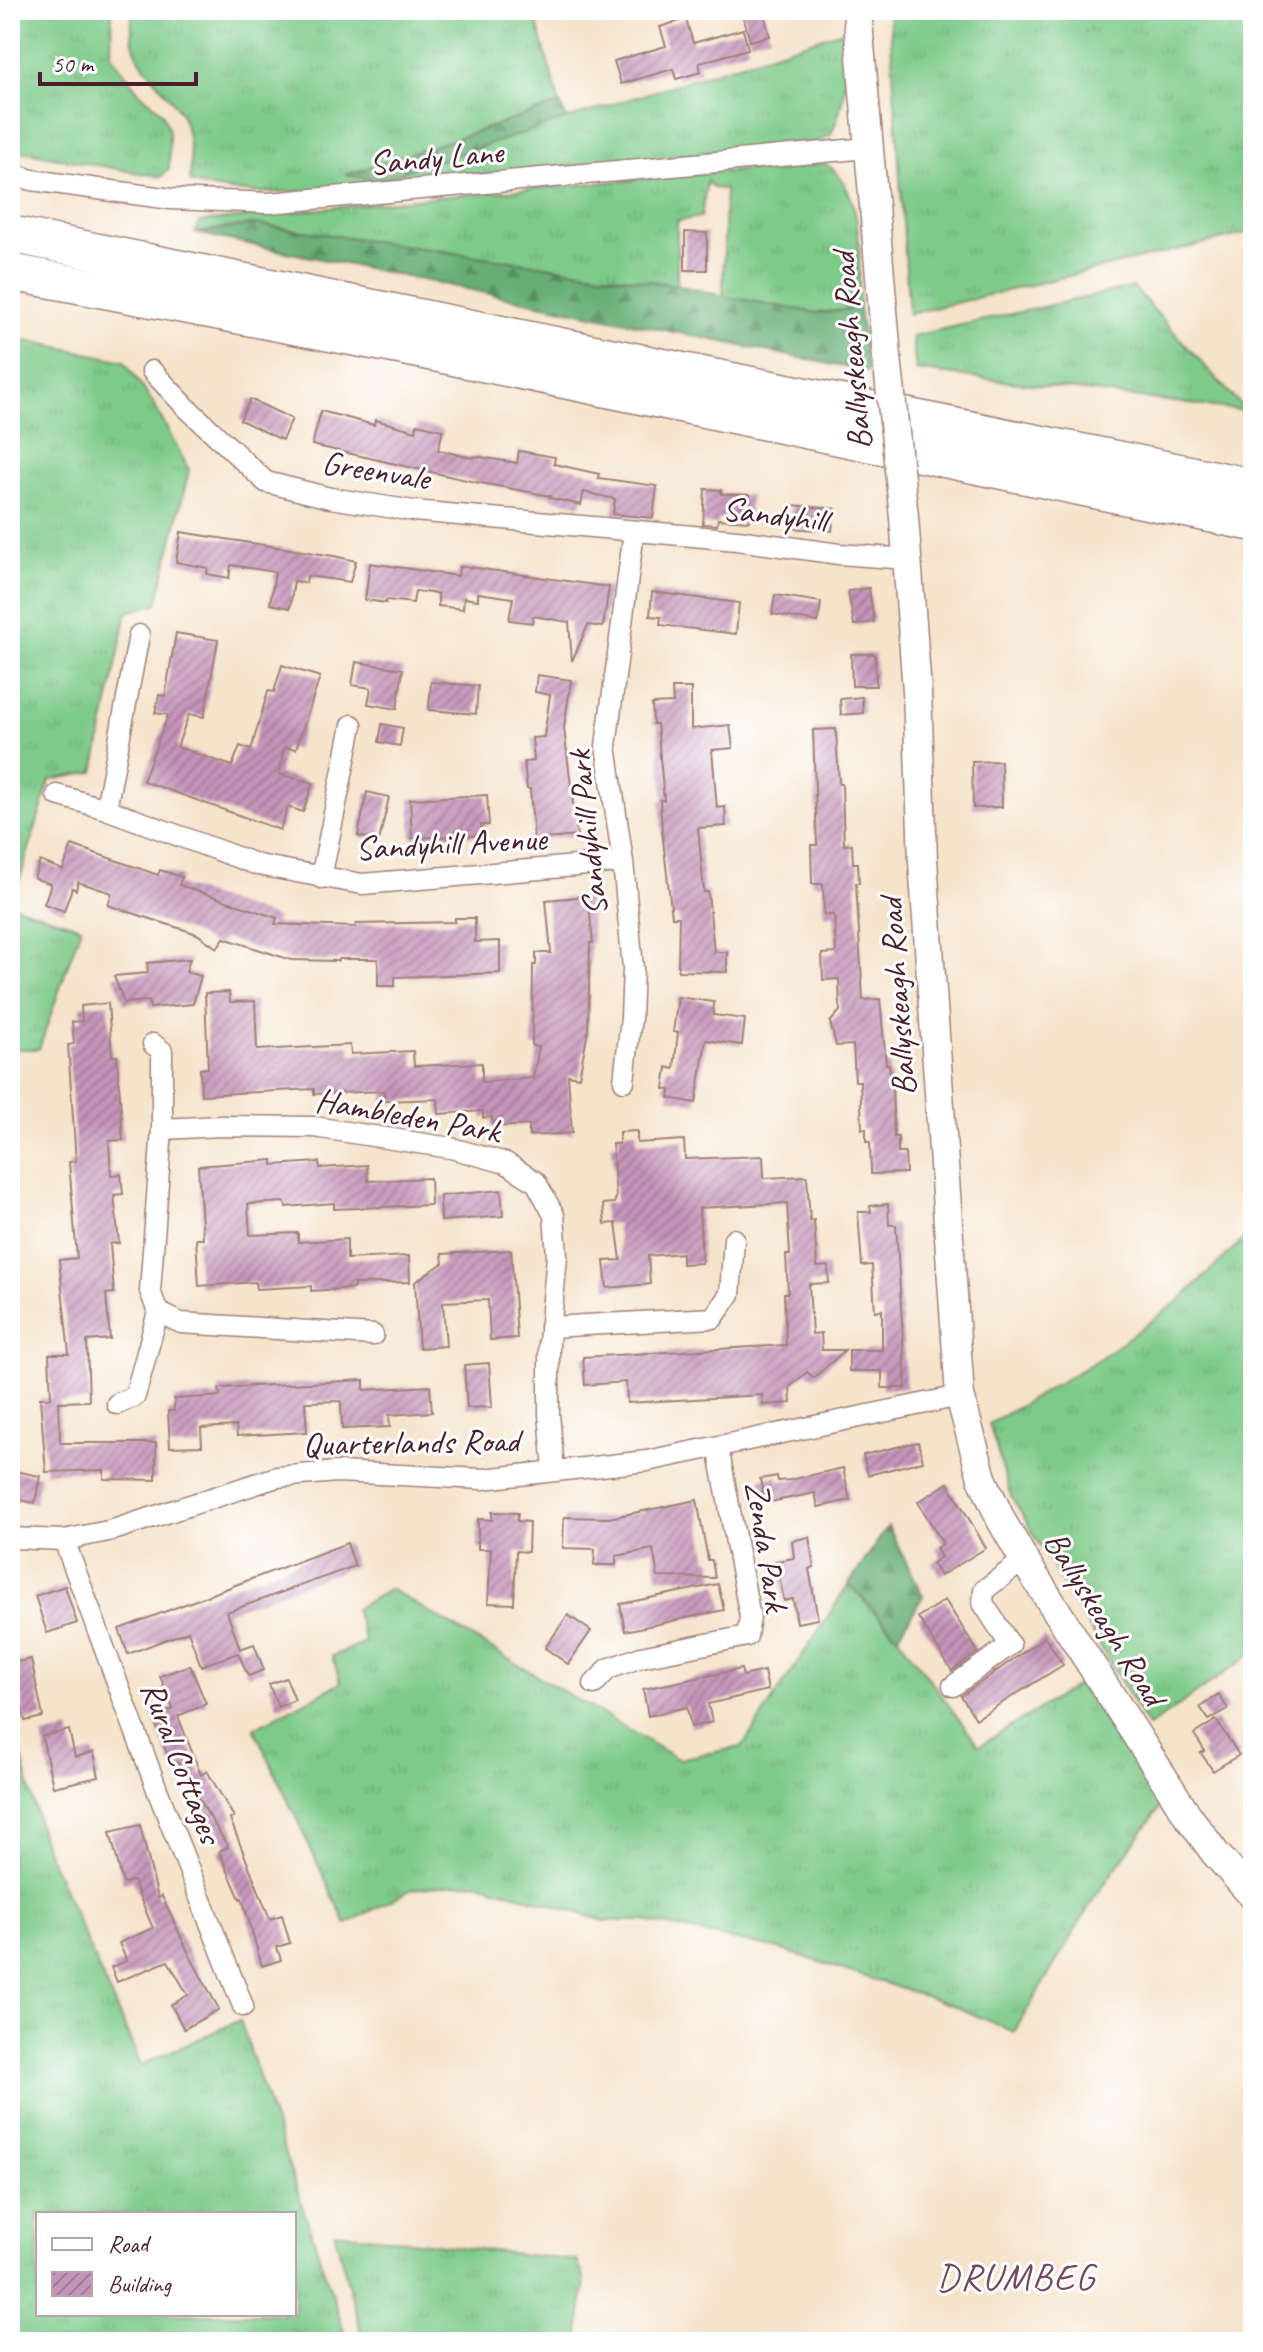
<svg xmlns="http://www.w3.org/2000/svg" width="1263" height="2352" viewBox="0 0 1263 2352" font-family="Caveat,sans-serif">
  <defs>
    <pattern id="grass-tufts" width="24" height="20" patternUnits="userSpaceOnUse" patternTransform="scale(2)"><rect width="24" height="20" fill="#7dca89"/><path d="M3 7l-1-3M5 7V3M7 7l1-3M15 17l-1-3M17 17v-4M19 17l1-3" fill="none" stroke="#6ead76"/></pattern>
    <pattern id="forest-firs" width="22" height="20" patternUnits="userSpaceOnUse" patternTransform="scale(2)"><rect width="22" height="20" fill="#66ae75"/><path d="M5 1l3.5 6h-7zM16 11l3.5 6h-7z" fill="#568d60"/></pattern>
    <pattern id="building-hatch" width="6" height="6" patternUnits="userSpaceOnUse" patternTransform="scale(2)"><rect width="6" height="6" fill="#c594b9"/><path d="M-1 1l2-2M0 6l6-6M5 7l2-2" fill="none" stroke="#a27897"/></pattern>
  </defs>
  <rect width="100%" height="100%" fill="#fff"/>
  <filter id="ink" filterUnits="userSpaceOnUse"><feTurbulence type="fractalNoise" baseFrequency=".0125" numOctaves="2"/><feDisplacementMap in="SourceGraphic" scale="16" xChannelSelector="R" yChannelSelector="G"/><feConvolveMatrix kernelMatrix="1 2 1 2 8 2 1 2 1" color-interpolation-filters="sRGB"/></filter>
  <filter id="wash" filterUnits="userSpaceOnUse"><feTurbulence type="fractalNoise" baseFrequency=".006" numOctaves="4" result="noise"/><feDisplacementMap in="SourceGraphic" scale="32" xChannelSelector="R" yChannelSelector="G"/><feGaussianBlur stdDeviation="1.8" result="paint"/><feColorMatrix in="noise" values="0 0 0 0 0 0 0 0 0 0 0 0 0 0 0 0 0 1.4 0 .05"/><feComposite in="paint" operator="in"/></filter>
  <g filter="url(#wash)">
    <rect width="100%" height="100%" fill="#f5e3ca"/>
    <path fill="url(#grass-tufts)" stroke="#64745a" stroke-width="2" fill-rule="evenodd" d="M10,10H112L111,55L138,91L162,112L169,131V168L161,177L10,149Z
      M133,10H588L537,23L560,104L348,174L377,180L842,31C848,69 847,101 830,136L812,143L344,188C294,191 238,199 190,182C192,166 189,128 181,114C158,73 124,65 133,10Z
      M889,10H1253V232L909,314Z
      M825,163C868,192 858,263 859,308L817,313L723,296L725,189L713,188L707,181L701,217L677,221V285L255,224L195,233L200,222L404,200Z
      M1133,287L1246,411L916,370L912,336Z
      M10,337L124,361L153,403L189,470L157,604L127,612L94,772L50,780L12,905L81,927L39,1049H10Z
      M1253,1230V1653L1148,1727L1011,1496L989,1424L1096,1361L1179,1301Z
      M849,1584L898,1637L979,1746L1084,1681L1163,1803L1095,1897L1014,2032L952,2005L779,1949L644,1921H605L476,1882L412,1889L346,1924L254,1728L341,1683L332,1656L365,1642L355,1609L390,1589L678,1759L742,1747Z
      M10,1708L43,1842L141,2065L240,2020L348,2342H10ZM38,2214H294V2314H38Z
      M334,2232L577,2261L585,2281L578,2342H364Z"/>
    <path fill="url(#forest-firs)" stroke="#586650" stroke-width="2" d="M560,104L567,119L378,180L346,175Z
      M255,224L677,285L723,296L817,313L859,308L868,372L195,233Z
      M888,1526L923,1596L898,1637L849,1584Z"/>
    <g id="blocks">
      <path fill="url(#building-hatch)" d="M741,10H763L770,36L750,41Z
        M686,19L693,43L743,29L748,49L699,63L701,72L676,79L673,69L621,84L614,61L666,46L660,27Z
        M685,232L707,233V270H685Z
        M250,399L292,419L282,440L240,420Z
        M321,411L374,425L375,420L416,431L417,424L443,430L438,450L473,458L474,456L517,463L519,451L555,457L554,464L599,474L598,478L657,486L653,518L613,514L615,499L584,492L581,505L550,498L551,496L475,482L312,445Z
        M705,489L721,490V494L750,495L749,521L718,519L717,525L703,524Z
        M792,505L835,509L832,531L790,528Z
        M181,532L334,556L356,561L350,582L307,576L306,583L294,581L290,608L270,604L275,572L231,565L229,578L207,574L208,568L176,562Z
        M370,563L458,576L459,567H469L609,587L603,627L588,625L572,661L569,622L533,616L532,623L509,620L513,598L478,593V600L464,598L463,609L438,606V594L415,591L413,603L386,600V603L365,600Z
        M869,588L874,622L854,625L848,591Z
        M652,592L739,603L736,634L660,625L661,617L650,616Z
        M775,595L821,602L818,622L772,614Z
        M176,633L218,640L204,717L189,714L177,747L232,766L240,746L251,750L268,691L274,692L282,665L320,677L296,749L284,747L279,774L313,783L303,812L288,807L280,830L143,781L168,715L155,713L159,695L165,696Z
        M851,654H875L876,686H852Z
        M356,662L403,669L397,709L368,704L371,688L352,685Z
        M537,675L571,680L564,728L577,836L534,840L530,789H527L524,762L534,761L532,738L544,737L550,695L535,692Z
        M431,682L478,686L476,714L429,710Z
        M672,688H691V729L730,725L733,748L712,750L717,808L725,807L726,826L698,828L704,892H708L714,952H727V972L678,971L679,917H672L662,831L660,800H664L657,724H653L652,704L673,703Z
        M862,697L863,713L841,715L840,699Z
        M382,724L403,728L400,746L379,742Z
        M836,729L839,784H842L844,845L852,844L853,863H858L859,883H856L863,1000L880,999L886,1064H889L892,1087L894,1137H898V1153H905L906,1173L871,1174L870,1142H866V1129H862L860,1081H855L853,1045L836,1046L830,1022L840,1011L839,979L823,980L822,954L836,953L834,915H824L823,884H812L811,845H817L813,730Z
        M1001,761L1002,807L973,808L972,762Z
        M367,792L389,797L379,841L358,836Z
        M487,795L489,825H481L482,835L412,838L410,799Z
        M72,845L158,875L160,870L182,877L179,885L277,918L275,924L356,927V924L455,922V918H475V942L500,941V973L395,977V986H378V959H339L338,961L291,960L224,938L217,948L197,934L108,905L112,893L78,882L76,890L72,888L64,911L44,904L51,884L34,878L40,861L63,870Z
        M588,896L593,943H590L588,1031L579,1077L568,1075L572,1133L529,1136V1125L493,1127L492,1117L483,1118V1111L439,1114L438,1099L384,1101V1091L314,1094V1089L201,1095L200,1069L208,1068L205,993L229,992L230,1002L255,1001L257,1050L350,1045L351,1054L413,1051L414,1066L482,1063V1082L533,1078L539,1047L532,1046L533,965H536V953H551L546,900Z
        M190,959L186,972L201,976L193,1004L150,1008L149,1001L124,1003L114,976L148,973L147,963Z
        M678,997L714,1002L713,1015L745,1019L742,1045L706,1040L696,1103L669,1098L670,1090L664,1089L667,1067L674,1069L678,1032H673Z
        M108,1003L112,1056H117L123,1140L109,1141L111,1175L121,1174L123,1194L114,1195L119,1243L110,1244L114,1293L106,1294L110,1339L87,1341L89,1401L59,1402L60,1443H156V1480L104,1479V1470L46,1472L40,1398H51L49,1354H69L59,1260L77,1258L69,1162L76,1161L68,1045L74,1044L72,1022L82,1021L81,1006Z
        M637,1131V1143L684,1140L685,1159L763,1156L764,1178L807,1176L810,1221L814,1220L817,1267L828,1266L829,1283L809,1284L812,1334L821,1333L822,1350H845L814,1378L807,1372L790,1387L791,1403L763,1405L762,1395L627,1403L626,1382L585,1385L583,1357L786,1345L784,1293H788L786,1255H790L787,1203L699,1208L702,1263L682,1264V1253L648,1256L650,1284L607,1288L604,1261L621,1260L616,1223L605,1224L603,1204L614,1203L616,1198L612,1144H619V1132Z
        M273,1160V1165L319,1162L320,1168L367,1165L368,1181L430,1178L431,1205L334,1209V1203L286,1207L285,1202L248,1204L250,1235L298,1233V1242L347,1239V1259L409,1256L410,1282L354,1284V1288L311,1291V1286L256,1289L255,1282L199,1286L196,1239H203L198,1166Z
        M501,1190L503,1216L441,1221L440,1196Z
        M888,1204L889,1225H896L906,1388H882V1371H849V1350H882V1310L875,1311L872,1265L862,1266L858,1212H871L870,1206Z
        M511,1250L517,1338L490,1340L488,1300L443,1302L446,1346L419,1348L415,1282L443,1263L442,1254Z
        M489,1363L492,1407L467,1408L464,1365Z
        M364,1380V1390L430,1386L432,1412L389,1415L390,1427L342,1429L341,1401L305,1402L307,1432L237,1436L236,1426L201,1428L202,1446L170,1447L168,1411H174V1399L220,1396L219,1388Z
        M918,1442L923,1461L868,1475L863,1455Z
        M843,1468L850,1500L818,1507L815,1493L765,1503L760,1479L777,1476L778,1481L790,1480Z
        M10,1470L40,1476L35,1503L10,1498Z
        M948,1483L986,1548L940,1576L932,1563L941,1557L936,1548L943,1544L918,1502Z
        M697,1500L708,1560H712L715,1578L658,1577L653,1549L616,1556V1565H594L595,1549L563,1548L564,1517L609,1518Z
        M492,1512L518,1513L517,1521L529,1522L528,1552L516,1551L514,1604L488,1603L491,1549H478V1519L492,1520Z
        M809,1537L814,1567L809,1569L818,1619L797,1623L793,1599L784,1601L776,1561L794,1558L792,1541Z
        M347,1543L355,1566L227,1612L240,1649L254,1644L264,1670L248,1676L238,1653L201,1666L188,1631L128,1654L119,1629Z
        M718,1584L724,1610L625,1631L620,1604Z
        M65,1586L77,1623L47,1633L35,1596Z
        M945,1600L978,1652L952,1671L918,1617Z
        M568,1615L591,1631L568,1664L545,1648Z
        M1045,1637L1063,1665L976,1719L961,1696Z
        M31,1659L43,1717L25,1721L13,1663Z
        M190,1665L206,1704L178,1716L201,1775L207,1771L234,1817L230,1819L270,1919L282,1915L290,1943L277,1947L281,1960L262,1966L242,1898L240,1899L219,1851L228,1847L177,1762L171,1764L153,1717L173,1709L160,1676Z
        M741,1669L743,1676L764,1671L768,1690L708,1704L712,1722L691,1727L687,1707L648,1716L643,1689Z
        M286,1678L295,1700L278,1707L269,1684Z
        M1219,1695L1228,1709L1209,1720L1200,1707Z
        M1216,1720L1239,1755L1213,1771L1201,1753L1205,1751L1194,1734Z
        M69,1730L75,1757L94,1752L99,1777L53,1787L42,1736Z
        M140,1825L158,1898L162,1896L190,1956L219,2009L184,2029L171,2005L188,1995L168,1961L117,1982L111,1967L127,1961L119,1943L153,1928L133,1881L123,1883L110,1832Z"/>
    </g>
  </g>
  <g filter="url(#ink)">
    <use href="#blocks" fill-opacity="0" stroke="#a0817a" stroke-width="2"/>
    <g fill="none" stroke-linecap="round" stroke-linejoin="round">
      <defs>
        <path id="street" d="M10,173L32,180L171,199L269,203L868,148
          M152,371L187,408L266,482L330,498L414,511L737,540L839,554L908,559
          M57,795L106,809L258,865L362,884L623,862
          M106,809L139,635
          M321,878L352,725
          M153,1044L162,1051V1129
          M624,1081L631,1018L633,968L623,862L606,746L634,531
          M550,1327L713,1318L730,1294L734,1239
          M373,1335L181,1323L158,1312L150,1291L162,1129L221,1126L314,1127L451,1148L506,1163L536,1182L554,1215L557,1256L549,1343V1414L554,1470
          M117,1404L135,1396L158,1312
          M10,1538L64,1540L113,1530L277,1477L337,1472L483,1479L647,1461L960,1396
          M64,1540L158,1792L243,2006
          M594,1684L608,1669L641,1657L747,1636L750,1617L718,1447
          M953,1686L1010,1645L983,1603L984,1590L1024,1560"/>
        <path id="secondary" d="M857,10L887,357
          M904,517L917,691L923,861L960,1396L982,1478L1001,1520L1024,1560L1188,1816L1215,1853L1253,1896"/>
        <path id="highway" d="M10,234L1253,487
          M10,272L410,348L1253,523"/>
      </defs>
      <use href="#street" stroke="#a0817a" stroke-width="23"/>
      <use href="#secondary" stroke="#a0817a" stroke-width="31"/>
      <use href="#highway" stroke="#a0817a" stroke-width="39"/>
      <use href="#street" stroke="#fff" stroke-width="20"/>
      <use href="#secondary" stroke="#fff" stroke-width="28"/>
      <use href="#highway" stroke="#fff" stroke-width="36"/>
      <defs>
        <path id="secondary-bridge" d="M887,357L904,517"/>
      </defs>
      <use href="#secondary-bridge" stroke="#a0817a" stroke-width="31" stroke-linecap="butt"/>
      <use href="#secondary-bridge" stroke="#fff" stroke-width="28"/>
    </g>
  </g>
  <g text-anchor="middle" dominant-baseline="central" stroke-width="6" stroke-linejoin="round" paint-order="stroke">
    <g font-size="34" fill="#4a1f2b" stroke="#fff">
      <text transform="translate(436 157) rotate(-5)">Sandy Lane</text>
      <text transform="translate(851 351) rotate(-95)">Ballyskeagh Road</text>
      <text transform="translate(376 470) rotate(9)">Greenvale</text>
      <text transform="translate(775 514) rotate(7)">Sandyhill</text>
      <text transform="translate(587 833) rotate(-96)">Sandyhill Park</text>
      <text transform="translate(451 843) rotate(-3)">Sandyhill Avenue</text>
      <text transform="translate(897 997) rotate(-94)">Ballyskeagh Road</text>
      <text transform="translate(408 1115) rotate(10)">Hambleden Park</text>
      <text transform="translate(411 1442) rotate(-1)">Quarterlands Road</text>
      <text transform="translate(767 1546) rotate(81)">Zenda Park</text>
      <text transform="translate(1105 1618) rotate(58)">Ballyskeagh Road</text>
      <text transform="translate(182 1762) rotate(69)">Rural Cottages</text>
    </g>
    <g font-size="38" letter-spacing="2" fill="#75485d" stroke="#fff">
      <text x="1016" y="2276">DRUMBEG</text>
    </g>
  </g>
  <rect width="1263" height="2352" fill="none" stroke="#fff" stroke-width="40"/>
  <rect x="36" y="2212" width="260" height="104" fill="#ffffff" stroke="#b7a5aa" stroke-width="2"/>
  <rect x="52" y="2238" width="40" height="12" fill="#ffffff" stroke="#b7a5aa" stroke-width="2"/>
  <text x="108" y="2252" font-size="24" fill="#4a1f2b">Road</text>
  <rect x="52" y="2272" width="40" height="24" fill="url(#building-hatch)" stroke="#b7a5aa" stroke-width="2"/>
  <text x="108" y="2292" font-size="24" fill="#4a1f2b">Building</text>
  <path d="M40 72v12h156v-12" fill="none" stroke="#4a1f2b" stroke-width="4"/>
  <text x="52" y="72" font-size="24" fill="#4a1f2b" stroke="#ffffff" stroke-width="6" paint-order="stroke">50 m</text>
</svg>
